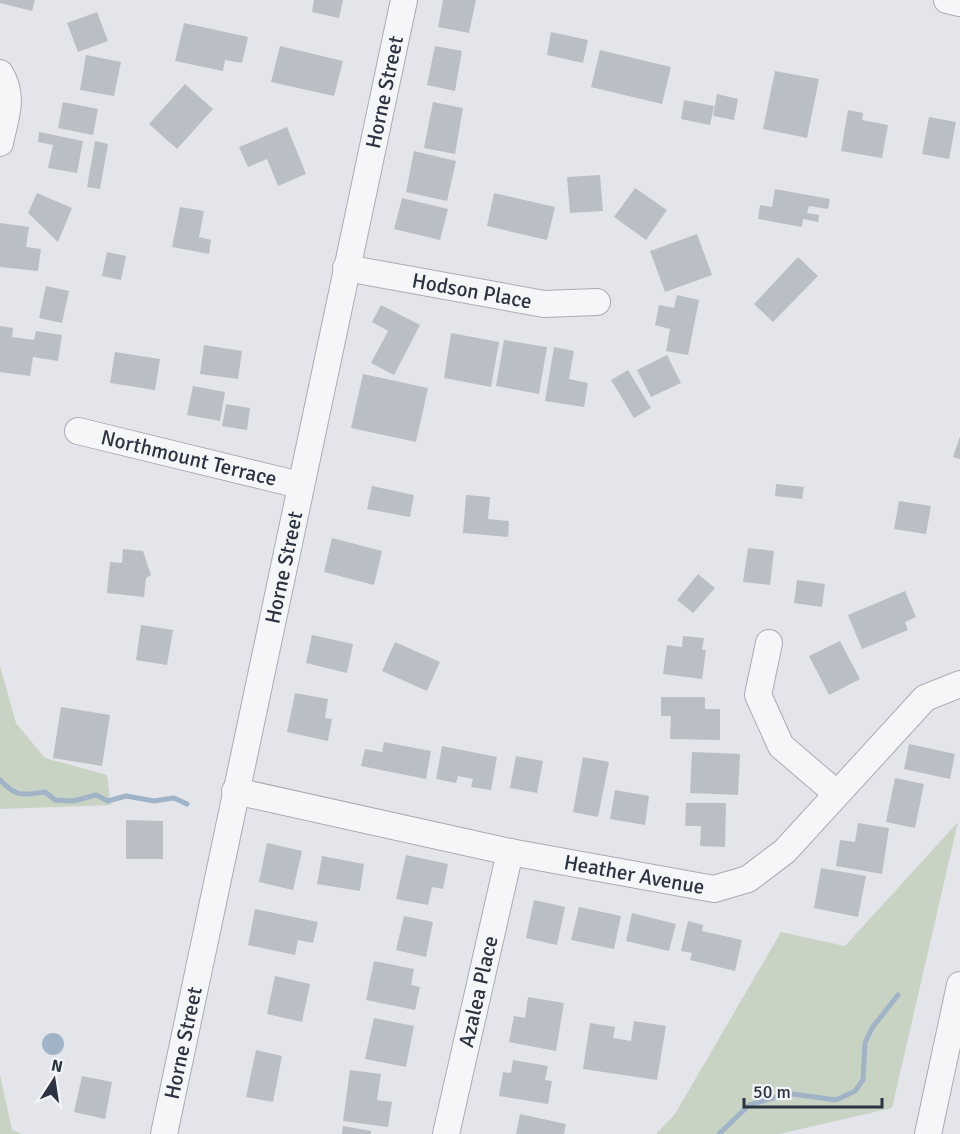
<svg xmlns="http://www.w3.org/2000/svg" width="960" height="1134" viewBox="0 0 960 1134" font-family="Signika,sans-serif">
  <rect width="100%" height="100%" fill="#e3e5ea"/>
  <path fill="#c8d3c4" d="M0,666L16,723L45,758L107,775L111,805L0,809Z
    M958,822L892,1108L779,1134H656L675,1114L781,932L845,946Z
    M0,1075L12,1130L22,1134H0Z"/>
  <path fill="#a0b3c7" d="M42 1044a11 11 0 1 1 22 0a11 11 0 1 1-22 0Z"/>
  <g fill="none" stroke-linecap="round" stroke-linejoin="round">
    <path stroke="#a0b3c7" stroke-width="5" d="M0,780C17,798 22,795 45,792L55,800L73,801L96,795L108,801L126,796L154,801L174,798L187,804
      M719,1134L749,1105L776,1097L793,1094L836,1100L855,1091L863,1080L865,1043L872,1028L898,995"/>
  </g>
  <path fill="#babfc6" d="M0,0H35L32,11L0,3Z
    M314,0H343L339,18L312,12Z
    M443,0H476L469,33L438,27Z
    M97,12L108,41L78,52L67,23Z
    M184,23L248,37L242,63L225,60L223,71L175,61Z
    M551,32L588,40L583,63L547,55Z
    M280,46L343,61L334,96L271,82Z
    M435,46L462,51L455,91L427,85Z
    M600,50L671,67L662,104L591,87Z
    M86,55L121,62L114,96L80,90Z
    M775,71L819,79L807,138L763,129Z
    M185,84L213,109L177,149L149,124Z
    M717,94L738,99L734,120L713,116Z
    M684,100L714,106L710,125L681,119Z
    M63,102L98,109L93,135L58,128Z
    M433,102L463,108L455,154L424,148Z
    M848,110L863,113L862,120L888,125L882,158L841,151Z
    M929,117L956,122L949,159L922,154Z
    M287,127L306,174L278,186L267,159L248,167L239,147Z
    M39,132L83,141L77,173L48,168L53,145L38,142Z
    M95,141L108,144L100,189L87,187Z
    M414,151L456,161L447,201L406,192Z
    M600,175L603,211L570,213L567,177Z
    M635,188L667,210L646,240L614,217Z
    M775,189L830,199L828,209L809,206L807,213L819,215L818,222L803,219L802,227L758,219L760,205L772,207Z
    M37,193L72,208L58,242L28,213Z
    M494,193L555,207L547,240L487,226Z
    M402,198L448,209L440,240L394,229Z
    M180,207L204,211L199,237L211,240L209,254L172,247Z
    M0,223L29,227L26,247L41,249L38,271L0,267Z
    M697,234L712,275L665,292L650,251Z
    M107,252L126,256L121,280L102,276Z
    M798,257L818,276L773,322L754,304Z
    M46,286L69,291L62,323L39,318Z
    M677,295L699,300L688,355L666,351L670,329L655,325L659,305L674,308Z
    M381,305L420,325L394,375L371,363L388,331L372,322Z
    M0,326L13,328L12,337L34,340L36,331L62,335L58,361L33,357L30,376L0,372Z
    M451,333L499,342L491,387L444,378Z
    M504,340L547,347L539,394L496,386Z
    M204,345L242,351L238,379L200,374Z
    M554,347L574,351L569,379L588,383L584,407L545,401Z
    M115,352L160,359L155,390L110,383Z
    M667,355L681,383L651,397L637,370Z
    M628,370L651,408L634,418L611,380Z
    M363,374L428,388L416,442L351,428Z
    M193,386L225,392L220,421L187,415Z
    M226,404L250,408L247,430L222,426Z
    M960,436V459L953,457Z
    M776,484L804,487L802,499L775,496Z
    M372,486L414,495L410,517L367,509Z
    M466,495L490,497L488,519L509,521L508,537L463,533Z
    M899,501L931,506L926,534L894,529Z
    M332,538L382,551L374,585L324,572Z
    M748,548L774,551L770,585L743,582Z
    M123,549L143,551L151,575L146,578L144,597L107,593L110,562L122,563Z
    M698,574L715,588L693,613L677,600Z
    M797,580L825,584L822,607L794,603Z
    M905,591L916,617L905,622L908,630L862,649L848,615Z
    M141,625L173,630L167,665L136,660Z
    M312,635L353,644L347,673L306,663Z
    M683,636L704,638L702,650H706L702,679L663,674L667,645L682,647Z
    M840,641L860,679L829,695L809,656Z
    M395,642L440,662L427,691L382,671Z
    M295,693L328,699L325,718L332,719L328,741L287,732Z
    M661,697H705V709H720V740L670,739L671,716H661Z
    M61,707L110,715L102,766L53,758Z
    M384,742L431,751L426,779L361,766L365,749L382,752Z
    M909,744L955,754L950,779L904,769Z
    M442,746L497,757L491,790L471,787L473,779L458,776L456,783L436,779Z
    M692,752L740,754L738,795L690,793Z
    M516,756L543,761L537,793L510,788Z
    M583,757L609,762L598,817L573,812Z
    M895,778L924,784L915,828L886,822Z
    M615,790L649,796L645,825L610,819Z
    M686,803H726L725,847L700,846L701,826H685Z
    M126,820L163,821V859H126Z
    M858,823L889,828L882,874L836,866L840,840L855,842Z
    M267,843L302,851L293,890L259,882Z
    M406,855L448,864L443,889L432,887L428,905L396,899Z
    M322,856L364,864L360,891L317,884Z
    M821,868L866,876L858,917L814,908Z
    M534,900L565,907L557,945L526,938Z
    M579,907L621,916L614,949L571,940Z
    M255,909L318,922L313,943L298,940L295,955L248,945Z
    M632,913L676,924L669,951L626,941Z
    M404,916L433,922L426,957L396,950Z
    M688,921L703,925L702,931L742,940L735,971L690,960L692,953L681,951Z
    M374,961L414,969L411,985L420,987L415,1010L366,1000Z
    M275,976L310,984L302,1022L267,1014Z
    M528,997L564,1003L556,1051L509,1042L514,1016L525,1018Z
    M374,1018L414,1026L406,1067L365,1059Z
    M634,1021L666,1026L657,1080L583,1069L590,1023L615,1027L613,1038L631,1041Z
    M256,1050L282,1056L273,1102L246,1097Z
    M513,1060L548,1066L545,1080L552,1081L548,1104L499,1096L503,1072L511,1073Z
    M350,1070L381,1074L377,1100L392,1102L388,1127L343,1121Z
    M82,1076L112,1082L105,1119L74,1112Z
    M520,1114L566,1124L564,1134H516Z
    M343,1126L371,1131V1134H342Z"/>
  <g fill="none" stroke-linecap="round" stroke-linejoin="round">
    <defs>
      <g id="minor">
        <path d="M947,0L960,3"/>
        <path d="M0,73C15,98 5,117 0,143"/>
        <path id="s1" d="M346,268L544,304L597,302"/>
        <path id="s2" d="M78,431L300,485"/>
        <path d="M769,643L758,695L781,746L836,793"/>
        <path id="s3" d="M235,791L510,852L714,889L748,879L785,851L925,698L960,684"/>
        <path id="s4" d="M164,1134L404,0"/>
        <path id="s5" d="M446,1134L510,852"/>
        <path d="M928,1134L960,985"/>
      </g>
    </defs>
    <use href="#minor" stroke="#a8acb4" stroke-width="28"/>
    <use href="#minor" stroke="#f5f6f8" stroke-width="26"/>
  </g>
  <g text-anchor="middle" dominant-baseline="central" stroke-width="5" stroke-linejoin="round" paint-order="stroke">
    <g font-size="21" fill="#2c3341" stroke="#f2f4f7">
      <text stroke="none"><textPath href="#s4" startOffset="1065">Horne Street</textPath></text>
      <text stroke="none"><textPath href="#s1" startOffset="128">Hodson Place</textPath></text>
      <text stroke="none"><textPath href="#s2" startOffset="114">Northmount Terrace</textPath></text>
      <text stroke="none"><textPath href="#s4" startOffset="579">Horne Street</textPath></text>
      <text stroke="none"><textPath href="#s3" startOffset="408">Heather Avenue</textPath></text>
      <text stroke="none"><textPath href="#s5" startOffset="146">Azalea Place</textPath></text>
      <text stroke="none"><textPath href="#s4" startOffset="93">Horne Street</textPath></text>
    </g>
  </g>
  <g transform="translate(54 1080) rotate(12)" stroke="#f2f4f7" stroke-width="4.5" paint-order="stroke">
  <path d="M0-4.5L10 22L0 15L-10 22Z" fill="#2c3341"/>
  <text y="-9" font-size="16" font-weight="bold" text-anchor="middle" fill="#2c3341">N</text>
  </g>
  <path d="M744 1098v9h138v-9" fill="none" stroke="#2c3341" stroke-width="3"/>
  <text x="753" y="1098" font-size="18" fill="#2c3341" stroke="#f2f4f7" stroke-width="4.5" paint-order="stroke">50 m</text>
</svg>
